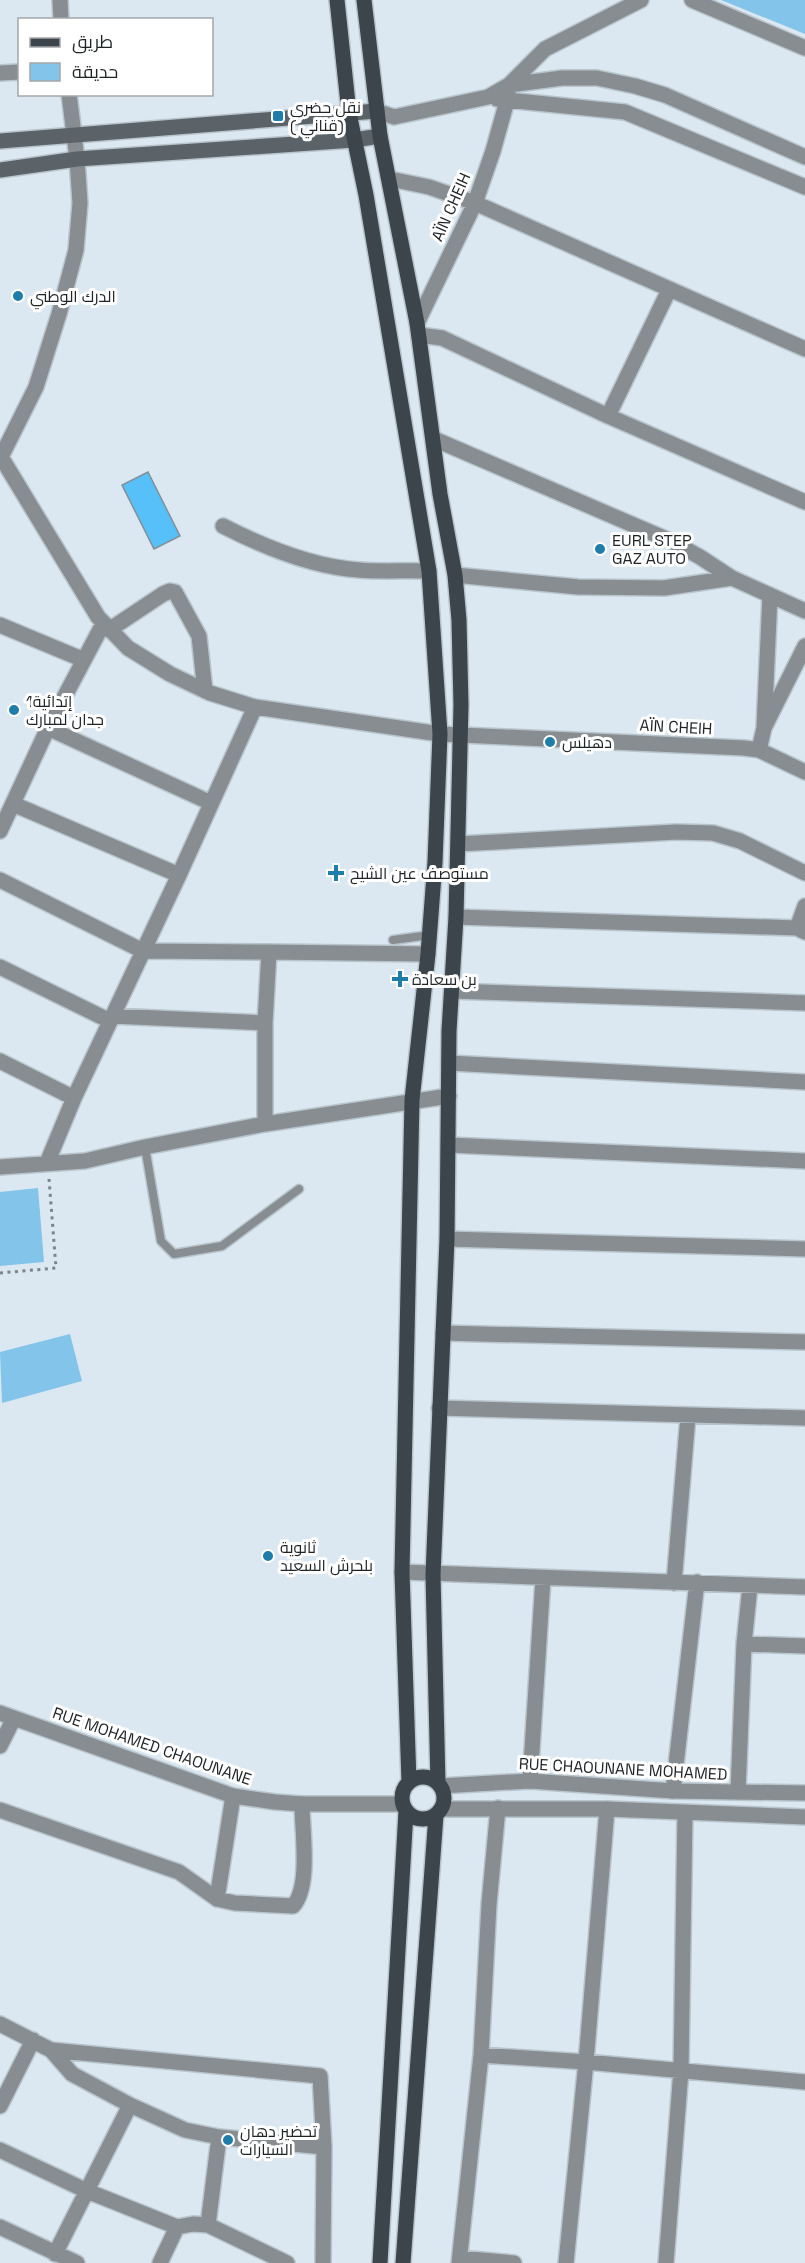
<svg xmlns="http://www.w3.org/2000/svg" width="805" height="2263" viewBox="0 0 805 2263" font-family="'Space Grotesk',Cairo,sans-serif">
  <rect width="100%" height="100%" fill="#dbe8f1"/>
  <path fill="#83c4ea" d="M721,0H805V34Z
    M38,1188L44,1262L0,1266V1192Z
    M70,1334L82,1381L2,1403L0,1352Z"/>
  <path fill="#58c0f8" stroke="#828f97" stroke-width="1.5" d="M148,472L180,536L154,549L122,485Z"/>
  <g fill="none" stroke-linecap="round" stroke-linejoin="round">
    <defs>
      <path id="service" d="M393,940L430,935
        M145,1147L161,1241L174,1254L222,1246L299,1189"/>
      <path id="minor" d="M60,0L61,20
        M692,0L805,48
        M0,73L20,72
        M497,99L625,112L805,187
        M377,111L394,117L488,97L509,85L562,78H597L635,86L665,95L805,157
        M390,179L429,187L475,203L805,349
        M417,323L475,203L493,151L507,101L509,85L545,49L641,0
        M419,335L442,338L608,416L805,502
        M608,416L669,290
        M434,439L673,542L700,557L732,578L805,611
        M1,457L98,617L128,648L170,674L210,693L255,707L440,734
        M0,459L36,387L59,314L76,250L80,203L77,159L69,94
        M223,526C264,547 312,567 359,570C382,572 406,570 429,571
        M455,575L578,587L664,588L732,578
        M0,625L84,660
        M109,630L163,594L170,591L175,592L199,636L205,691
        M48,728L211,803
        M764,728L770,595
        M759,750L764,728L805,646
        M13,804L179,875
        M0,831L48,728L103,624
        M458,844L676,832L713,833L740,841L805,873
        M0,880L143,951L269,952
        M456,917L797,928L805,932
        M797,928L805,906
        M0,967L110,1021
        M452,991L805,1003
        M112,1016L265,1023
        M0,1061L74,1098
        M449,1063L805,1082
        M265,1124V1023L269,952L428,954
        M449,1145L805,1161
        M47,1163L74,1098L179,875L255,707
        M0,1167L85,1161L145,1147L265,1124L449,1096
        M447,1239L805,1249
        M443,1333L805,1342
        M439,1408L805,1418
        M402,1572L805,1587
        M674,1583L688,1416
        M744,1644L805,1646
        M530,1781L543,1579
        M673,1791L697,1582
        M738,1792L744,1644L750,1586
        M0,1810L179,1872L217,1899L235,1903L293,1906C311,1887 302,1830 302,1804
        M217,1899L233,1796
        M0,2024L51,2050L320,2076L324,2147L323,2263
        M51,2050L72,2074L130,2105L185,2130L219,2137L324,2147
        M481,2055L586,2062L805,2082
        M0,2106L33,2040
        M219,2137L208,2225L287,2263
        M0,2150L87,2191L177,2227L160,2263
        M0,2227L77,2263
        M177,2227L193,2224L208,2225
        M55,2254L130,2105
        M460,2258L514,2263
        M459,2263L481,2055L489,1904L498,1808
        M566,2263L586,2062L607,1809
        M666,2263L681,2070L685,1813"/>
      <path id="tertiary" d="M440,734L744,748L759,750L805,772
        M0,1713L233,1796L275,1802L302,1804H403
        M0,1746L14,1718
        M440,1786L530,1781L673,1791L805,1793
        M441,1809H607L805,1817"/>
      <path id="secondary" d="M0,141L377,111
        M0,170L77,159L354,140L380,136"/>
      <path id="primary" d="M337,0L349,113L366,195L429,571L440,734L435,862L428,954L412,1100L402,1572L409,1782
        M364,0L380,136L417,323L440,494L455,575L459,620L461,705L456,917L449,1031L447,1239L433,1575L438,1783
        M402 1798a21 21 0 1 1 42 0a21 21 0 1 1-42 0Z
        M380,2263L406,1811
        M403,2263L436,1815"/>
    </defs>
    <use href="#service" stroke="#b9c5cd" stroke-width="11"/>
    <use href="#minor" stroke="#b9c5cd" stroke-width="18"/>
    <use href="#tertiary" stroke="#b9c5cd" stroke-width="18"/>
    <use href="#secondary" stroke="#b9c5cd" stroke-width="18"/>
    <use href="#primary" stroke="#b9c5cd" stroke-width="18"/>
    <path stroke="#7b848a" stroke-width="3" stroke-dasharray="3 4.5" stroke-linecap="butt" d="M0,1273L56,1268L49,1179"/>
    <use href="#service" stroke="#878d90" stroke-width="8"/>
    <use href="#minor" stroke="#878d90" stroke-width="15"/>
    <use href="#tertiary" stroke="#878d90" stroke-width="15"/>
    <use href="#secondary" stroke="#5b6368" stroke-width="15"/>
    <use href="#primary" stroke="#3c454b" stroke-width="15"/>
  </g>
  <g fill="#1f7daa" stroke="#fff" stroke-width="2">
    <rect x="272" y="110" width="12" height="12" rx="3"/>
    <circle cx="18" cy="296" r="6"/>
    <circle cx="600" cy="549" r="6"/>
    <circle cx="14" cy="710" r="6"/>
    <circle cx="550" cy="742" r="6"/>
    <path d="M333 864h6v6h6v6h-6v6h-6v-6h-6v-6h6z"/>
    <path d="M397 970h6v6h6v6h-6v6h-6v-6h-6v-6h6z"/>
    <circle cx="268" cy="1556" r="6"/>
    <circle cx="228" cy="2140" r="6"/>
  </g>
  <g text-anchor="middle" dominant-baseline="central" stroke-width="6" stroke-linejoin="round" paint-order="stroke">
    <g font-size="16" fill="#1f2427" stroke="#fff" text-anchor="start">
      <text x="290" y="107">نقل حضري<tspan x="290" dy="18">( قناني)</tspan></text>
      <text x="30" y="296">الدرك الوطني</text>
      <text x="612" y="540">EURL STEP<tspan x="612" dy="18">GAZ AUTO</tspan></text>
      <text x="26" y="701">1إتدائية<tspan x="26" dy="18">جدان لمبارك</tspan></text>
      <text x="562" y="742">دهيلس</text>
      <text x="350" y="873">مستوصف عين الشيح</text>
      <text x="412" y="979">بن سعادة</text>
      <text x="280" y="1547">ثانوية<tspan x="280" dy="18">بلحرش السعيد</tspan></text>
      <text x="240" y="2131">تحضير دهان<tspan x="240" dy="18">السيارات</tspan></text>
    </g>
    <g font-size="16" fill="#1f2427" stroke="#fff">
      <text transform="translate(451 207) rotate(-66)">AÏN CHEIH</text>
      <text transform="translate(676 727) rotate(3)">AÏN CHEIH</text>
      <text transform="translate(152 1746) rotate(19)">RUE MOHAMED CHAOUNANE</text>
      <text transform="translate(623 1769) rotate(3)">RUE CHAOUNANE MOHAMED</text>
    </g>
  </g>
  <rect x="18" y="18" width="195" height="78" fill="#ffffff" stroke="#a5a7a9" stroke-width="1.5"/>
  <rect x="30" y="38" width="30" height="9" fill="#3c454b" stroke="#a5a7a9" stroke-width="1.5"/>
  <text x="72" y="48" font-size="18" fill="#1f2427">طريق</text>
  <rect x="30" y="63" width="30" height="18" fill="#83c4ea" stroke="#a5a7a9" stroke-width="1.5"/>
  <text x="72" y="78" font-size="18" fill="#1f2427">حديقة</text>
</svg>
